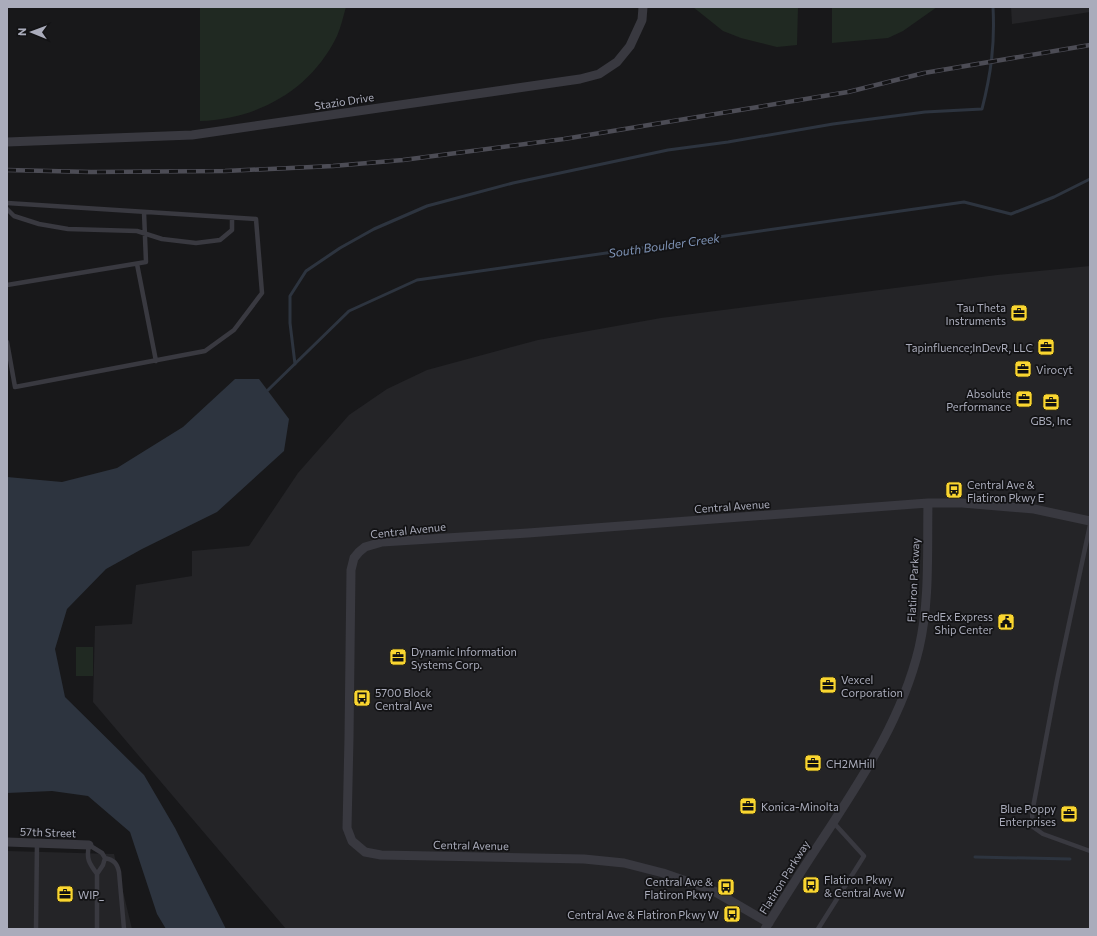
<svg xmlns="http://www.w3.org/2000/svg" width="1097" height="936" viewBox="0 0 1097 936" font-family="Commissioner,sans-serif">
  <rect width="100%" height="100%" fill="#18181a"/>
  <path fill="#242427" d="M1011,7H1090V12L1012,24Z
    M1090,266V929H286L93,702L95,626L132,624L136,585L192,576V551L249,546L298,473L349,415L387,389L427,370L538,340L661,318L997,275Z
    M7,851L114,854L132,929H7Z"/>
  <path fill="#202922" d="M200,7H346C343,17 341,27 337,36C311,90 258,119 200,121Z
    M693,7H798L797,45L777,47L741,38L723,31Z
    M832,7H937L903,31L888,38L832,43Z
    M76,647H93V676H76Z"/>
  <path fill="#2d343f" d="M235,379H259L289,419L284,451L217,512L142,549L106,569L67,609L55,649L65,697L144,775L175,828L226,929H166L157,914L130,832L88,796L52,791L7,793V477L62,482L117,468L183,427Z"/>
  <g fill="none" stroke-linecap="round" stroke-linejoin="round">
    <path stroke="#2d343f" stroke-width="3" d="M295,364L290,323V296L306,271L340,248L374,229L427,206L513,183L668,150L728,142L833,124L925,112L982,109C991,74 995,44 993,7
      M268,390L349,311L417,280L964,202L1011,214L1054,197L1090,179
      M975,857L1070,859"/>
    <path stroke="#393940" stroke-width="4.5" d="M7,203L256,219L262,293L234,330L205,351L15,387L7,342
      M7,209L14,216L39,224L68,229L137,231L162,239L196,243L220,240L232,230V218
      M137,264L156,361
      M7,285L146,262L144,212
      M1090,525L1057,680L1032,813L1033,827L1043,834L1090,851
      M105,858C114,860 117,863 119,872L124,929
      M36,929L37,843
      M97,929V874L103,865L105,858L102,853L89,845C86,859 89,863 97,874
      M818,929L864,856L833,822"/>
    <path stroke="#393940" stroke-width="9" d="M7,142L192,135L580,79L599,74L617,62L630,46L642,20L643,7
      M7,842L89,845
      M769,923L712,890L663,873L624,863L584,859L381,855L365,852L352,841L347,828L349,738L351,570L354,558L359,552L365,547L382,542L528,533L928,503H962L1034,509L1090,521
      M765,929C786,895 807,862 829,829C866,772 903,715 919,648C930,601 927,551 928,503"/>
    <defs>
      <path id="rail" d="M7,170L91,172L225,171L333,166L403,160L564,139L758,107L848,92L924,73L1090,45"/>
    </defs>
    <use href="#rail" stroke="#4c4c55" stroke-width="4.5"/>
    <use href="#rail" stroke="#131315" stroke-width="3" stroke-dasharray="9" stroke-linecap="butt"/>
  </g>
  <defs>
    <symbol id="office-square" viewBox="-11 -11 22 22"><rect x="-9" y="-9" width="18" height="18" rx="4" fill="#fad630" stroke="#131315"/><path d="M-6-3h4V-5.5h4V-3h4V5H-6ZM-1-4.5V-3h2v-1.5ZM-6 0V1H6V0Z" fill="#111"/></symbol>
    <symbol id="bus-square" viewBox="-11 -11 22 22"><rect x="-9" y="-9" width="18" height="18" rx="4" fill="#fad630" stroke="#131315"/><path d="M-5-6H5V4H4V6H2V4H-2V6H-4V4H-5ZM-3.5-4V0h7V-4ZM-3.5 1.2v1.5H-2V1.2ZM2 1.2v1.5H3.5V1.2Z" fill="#111"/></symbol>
    <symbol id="civic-square" viewBox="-11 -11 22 22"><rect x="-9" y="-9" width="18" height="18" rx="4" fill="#fad630" stroke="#131315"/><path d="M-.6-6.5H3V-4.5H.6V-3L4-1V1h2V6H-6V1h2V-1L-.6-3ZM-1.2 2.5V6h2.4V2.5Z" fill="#111"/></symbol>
  </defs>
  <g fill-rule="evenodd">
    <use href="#office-square" x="1009" y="303" width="20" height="20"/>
    <use href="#office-square" x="1036" y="337" width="20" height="20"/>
    <use href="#office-square" x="1013" y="359" width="20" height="20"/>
    <use href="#office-square" x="1014" y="389" width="20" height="20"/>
    <use href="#office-square" x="1041" y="392" width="20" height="20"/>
    <use href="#bus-square" x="944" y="480" width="20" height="20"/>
    <use href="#civic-square" x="996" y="612" width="20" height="20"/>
    <use href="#office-square" x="388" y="647" width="20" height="20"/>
    <use href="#office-square" x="818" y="675" width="20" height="20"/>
    <use href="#bus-square" x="352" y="688" width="20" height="20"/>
    <use href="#office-square" x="803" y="753" width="20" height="20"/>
    <use href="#office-square" x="738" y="796" width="20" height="20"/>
    <use href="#office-square" x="1059" y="804" width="20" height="20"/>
    <use href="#bus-square" x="801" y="875" width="20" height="20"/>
    <use href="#bus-square" x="716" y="877" width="20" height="20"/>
    <use href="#office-square" x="55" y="884" width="20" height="20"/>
    <use href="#bus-square" x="722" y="904" width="20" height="20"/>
  </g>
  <g text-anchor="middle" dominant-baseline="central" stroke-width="3.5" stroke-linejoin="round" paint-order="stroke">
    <g font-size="11" fill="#aaacbb" stroke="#131315">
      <text transform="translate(344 101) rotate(-9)">Stazio Drive</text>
      <text transform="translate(732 506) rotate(-4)">Central Avenue</text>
      <text transform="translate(408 530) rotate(-6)">Central Avenue</text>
      <text transform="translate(913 580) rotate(-87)">Flatiron Parkway</text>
      <text transform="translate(48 832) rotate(2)">57th Street</text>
      <text transform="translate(471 845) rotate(1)">Central Avenue</text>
      <text transform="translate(784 877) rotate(-58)">Flatiron Parkway</text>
    </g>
    <g font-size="11" fill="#aaacbb" stroke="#131315" text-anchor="start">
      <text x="1006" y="307" text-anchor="end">Tau Theta<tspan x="1006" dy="13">Instruments</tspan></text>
      <text x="1033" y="347" text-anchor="end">Tapinfluence;InDevR, LLC</text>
      <text x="1036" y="369">Virocyt</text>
      <text x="1011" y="393" text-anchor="end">Absolute<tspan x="1011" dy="13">Performance</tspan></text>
      <text x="1051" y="420" text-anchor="middle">GBS, Inc</text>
      <text x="967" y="484">Central Ave &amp;<tspan x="967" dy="13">Flatiron Pkwy E</tspan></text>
      <text x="993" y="616" text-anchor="end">FedEx Express<tspan x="993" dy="13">Ship Center</tspan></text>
      <text x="411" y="651">Dynamic Information<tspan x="411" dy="13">Systems Corp.</tspan></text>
      <text x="841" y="679">Vexcel<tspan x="841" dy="13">Corporation</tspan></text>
      <text x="375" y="692">5700 Block<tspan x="375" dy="13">Central Ave</tspan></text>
      <text x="826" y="763">CH2MHill</text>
      <text x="761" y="806">Konica-Minolta</text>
      <text x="1056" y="808" text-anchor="end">Blue Poppy<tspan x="1056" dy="13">Enterprises</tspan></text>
      <text x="824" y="879">Flatiron Pkwy<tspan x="824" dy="13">&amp; Central Ave W</tspan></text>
      <text x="713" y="881" text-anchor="end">Central Ave &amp;<tspan x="713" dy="13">Flatiron Pkwy</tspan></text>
      <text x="78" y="894">WIP_</text>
      <text x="719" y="914" text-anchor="end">Central Ave &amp; Flatiron Pkwy W</text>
    </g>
    <g font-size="12" font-style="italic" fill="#7f94b7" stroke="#131315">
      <text transform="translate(664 245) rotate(-8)">South Boulder Creek</text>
    </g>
  </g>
  <rect width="1097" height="936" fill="none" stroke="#aaacbb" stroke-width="16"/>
  <g transform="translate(32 32) rotate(271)" stroke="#131315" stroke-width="3" paint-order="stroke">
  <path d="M0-3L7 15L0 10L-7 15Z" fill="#aaacbb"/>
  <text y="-6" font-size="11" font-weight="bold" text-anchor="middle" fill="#aaacbb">N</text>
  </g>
</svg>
